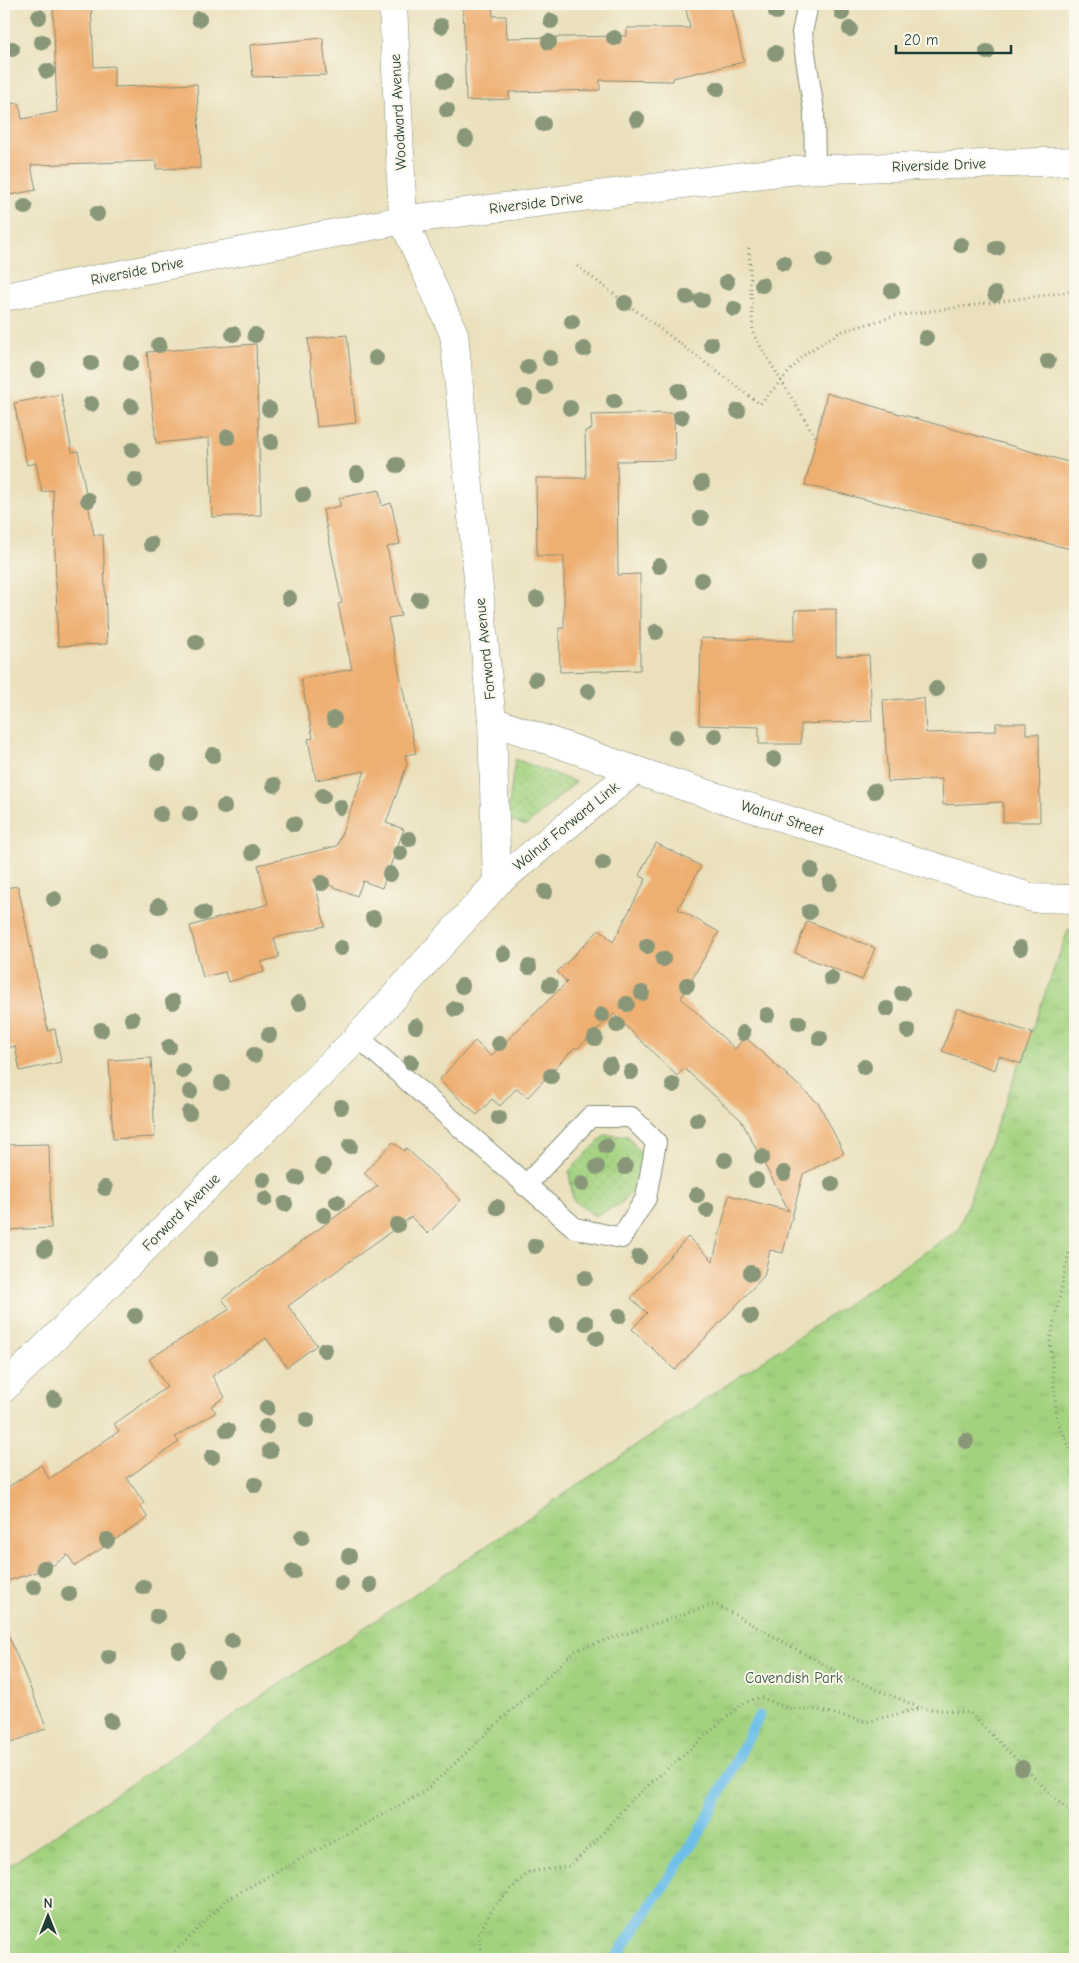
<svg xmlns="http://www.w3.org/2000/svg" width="1079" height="1963" viewBox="0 0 1079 1963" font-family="'Comic Neue',sans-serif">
  <defs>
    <pattern id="grass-dots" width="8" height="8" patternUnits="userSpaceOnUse" patternTransform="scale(1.25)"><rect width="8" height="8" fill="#a3d27f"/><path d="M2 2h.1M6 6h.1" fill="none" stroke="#8cb56e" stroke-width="1.8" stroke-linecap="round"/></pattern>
    <pattern id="park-tufts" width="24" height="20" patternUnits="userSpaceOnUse" patternTransform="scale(1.25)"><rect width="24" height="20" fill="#a3d27f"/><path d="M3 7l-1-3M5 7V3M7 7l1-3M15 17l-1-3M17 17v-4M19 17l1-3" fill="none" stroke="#8cb56e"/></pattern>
  </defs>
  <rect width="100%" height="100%" fill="#fbf7ec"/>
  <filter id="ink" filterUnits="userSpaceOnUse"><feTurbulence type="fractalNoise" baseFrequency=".02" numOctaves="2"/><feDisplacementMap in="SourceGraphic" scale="10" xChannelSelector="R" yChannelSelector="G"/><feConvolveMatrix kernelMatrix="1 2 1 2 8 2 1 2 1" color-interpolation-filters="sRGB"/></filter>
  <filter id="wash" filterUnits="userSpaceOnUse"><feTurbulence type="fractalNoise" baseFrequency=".0096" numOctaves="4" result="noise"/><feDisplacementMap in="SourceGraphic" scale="20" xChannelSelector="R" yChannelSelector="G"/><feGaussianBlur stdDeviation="1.12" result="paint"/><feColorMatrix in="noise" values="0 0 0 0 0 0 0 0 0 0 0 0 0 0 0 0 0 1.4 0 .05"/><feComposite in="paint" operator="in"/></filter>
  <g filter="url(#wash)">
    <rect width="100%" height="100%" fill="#eae0bc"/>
    <path fill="url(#grass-dots)" stroke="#61885a" d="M515,759L576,782L526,826L507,819Z
      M605,1135L628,1136L643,1157L641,1180L620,1204L595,1216L573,1200L569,1171Z"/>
    <path fill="url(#park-tufts)" stroke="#61885a" d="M1068,931H1075V1959H4V1869L958,1230Z"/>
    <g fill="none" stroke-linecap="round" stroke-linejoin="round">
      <path stroke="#6ebfe9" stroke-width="11" d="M615,1959L701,1830L759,1716"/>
    </g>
    <g id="blocks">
      <path fill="#eeaf71" d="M53,4H91L94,67L114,66V87L197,84L200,168L156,169V161L31,165L36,190L4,196V104L19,103L22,119L57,112Z
        M463,4H492L493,16H506L507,38L627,36V28H690L685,4H731L744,62L673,78V81L600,80V90L509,92V99L466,101Z
        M323,38L326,75L253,77L250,45Z
        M347,335L356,423L317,427L308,339Z
        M256,344L261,515L212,517L209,438L156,443L147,352Z
        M827,393L1075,464V550L805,485Z
        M61,394L72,452L78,451L94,535H103L107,644L58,646L53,490L42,492L36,463L27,465L14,403Z
        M674,413L675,460L617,461L618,575L640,574V670L560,672L559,628H564V556H537L536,478H586L585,431L592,429L591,415Z
        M379,490L382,506L391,503L400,544L387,547L401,616L388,618L416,753L405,755L407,765L386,823L404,829L382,888L363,881L357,896L314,879L325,926L274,938L279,957L261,962L264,972L228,982L225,972L203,977L190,926L268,904L258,865L337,846L365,771L316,780L308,739L313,738L301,679L352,669L338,604L342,603L323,510L340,506L339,498Z
        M836,609V656L869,655L872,721L801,724V744H759V727L699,725L701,638L795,641V610Z
        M924,698L926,733L996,731V723H1026V734H1039L1040,822H1003V802L943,805L942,779L888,782L883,700Z
        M656,843L701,866L678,909L719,932L681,998L735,1049L745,1037L819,1104L844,1153L803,1174L783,1253L770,1250L764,1276L675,1370L632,1329L647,1313L631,1298L688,1237L713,1261L729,1195L789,1211L741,1120L684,1068L677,1076L614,1014L577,1049L575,1047L528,1097L516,1089L500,1106L492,1099L477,1115L439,1080L475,1041L491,1056L567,982L557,972L600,929L613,942L646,879L639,875Z
        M18,886L48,1031L55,1029L61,1062L20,1071L15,1046L4,1049V888Z
        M807,921L875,948L862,980L795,953Z
        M957,1008L1032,1033L1021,1064L999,1056L995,1070L942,1051Z
        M151,1058L155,1137L113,1139L109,1060Z
        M393,1142L404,1151L406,1148L461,1200L428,1234L411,1217L288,1306L317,1345L287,1367L266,1338L212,1376L225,1397L211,1406L216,1412L175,1437L179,1442L127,1478L144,1503L140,1506L148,1518L75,1566L68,1555L49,1568L4,1582V1490L41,1465L49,1479L119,1431L114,1424L167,1387L149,1359L230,1309L222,1299L378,1186L364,1173Z
        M49,1144L51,1228L5,1230L4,1145Z
        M4,1625L47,1728L4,1746Z"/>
    </g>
  </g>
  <g filter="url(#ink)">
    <use href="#blocks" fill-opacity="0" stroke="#848e78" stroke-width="1"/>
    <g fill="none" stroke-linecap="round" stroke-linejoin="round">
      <defs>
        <path id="lane" d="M808,4L802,33L814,111L815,169
          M358,1037L575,1228L621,1238L646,1198L656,1142L631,1117H590L525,1186"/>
        <path id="street" d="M492,721L661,779L1033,898L1075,899
          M497,883L635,770
          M4,1388L358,1037L497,883L492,721L454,334L403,220"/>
        <path id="secondary" d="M393,4L403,220
          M4,297L403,220L745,176L798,170L1075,161"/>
      </defs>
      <use href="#lane" stroke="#848e78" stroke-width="22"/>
      <use href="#street" stroke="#848e78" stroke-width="29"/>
      <use href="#secondary" stroke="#848e78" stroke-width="29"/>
      <path stroke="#848e78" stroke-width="3" stroke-dasharray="1 4" stroke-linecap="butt" d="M749,248L753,334L816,438
        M577,266L760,404L806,353L840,332L895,316L1075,291
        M1075,1245L1069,1253L1050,1340L1057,1420L1075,1459
        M168,1959L227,1899L424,1792L576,1650L715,1604L841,1674L921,1708
        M483,1959L479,1933L494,1906L529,1872L570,1866L596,1841L629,1802L742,1704L760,1697L787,1708L818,1710L867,1722L921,1708L970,1713L1075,1818"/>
      <use href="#lane" stroke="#fff" stroke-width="20"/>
      <use href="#street" stroke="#fff" stroke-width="28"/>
      <use href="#secondary" stroke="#fff" stroke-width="28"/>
    </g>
    <g fill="#899779">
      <circle cx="776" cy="12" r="8"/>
      <circle cx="842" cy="13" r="8"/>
      <circle cx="39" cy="17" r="8"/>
      <circle cx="199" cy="19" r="8"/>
      <circle cx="551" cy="21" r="8"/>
      <circle cx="441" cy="26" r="8"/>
      <circle cx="850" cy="29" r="8"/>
      <circle cx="614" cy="38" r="8"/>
      <circle cx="42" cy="42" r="8"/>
      <circle cx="549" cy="42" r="8"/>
      <circle cx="12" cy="49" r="8"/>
      <circle cx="987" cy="52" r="8"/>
      <circle cx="775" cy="53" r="8"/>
      <circle cx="47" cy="71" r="8"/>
      <circle cx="445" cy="81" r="8"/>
      <circle cx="717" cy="89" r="8"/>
      <circle cx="447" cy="110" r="8"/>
      <circle cx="637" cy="119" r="8"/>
      <circle cx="543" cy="124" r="8"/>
      <circle cx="466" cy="139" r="8"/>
      <circle cx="25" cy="207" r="8"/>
      <circle cx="97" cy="214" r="8"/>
      <circle cx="961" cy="245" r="8"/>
      <circle cx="997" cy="248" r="8"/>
      <circle cx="824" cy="260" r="8"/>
      <circle cx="784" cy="263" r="8"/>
      <circle cx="727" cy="282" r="8"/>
      <circle cx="762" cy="285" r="8"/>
      <circle cx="892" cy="291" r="8"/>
      <circle cx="995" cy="294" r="8"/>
      <circle cx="687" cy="297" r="8"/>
      <circle cx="702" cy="300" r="8"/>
      <circle cx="625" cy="303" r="8"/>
      <circle cx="734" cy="309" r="8"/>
      <circle cx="572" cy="322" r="8"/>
      <circle cx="233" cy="334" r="8"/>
      <circle cx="255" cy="335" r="8"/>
      <circle cx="926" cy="338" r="8"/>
      <circle cx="711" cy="344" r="8"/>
      <circle cx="159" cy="345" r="8"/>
      <circle cx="584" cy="349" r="8"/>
      <circle cx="376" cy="358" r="8"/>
      <circle cx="550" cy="358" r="8"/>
      <circle cx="1048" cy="361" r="8"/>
      <circle cx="91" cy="363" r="8"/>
      <circle cx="131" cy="363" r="8"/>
      <circle cx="528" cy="367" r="8"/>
      <circle cx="38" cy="370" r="8"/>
      <circle cx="544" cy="387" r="8"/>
      <circle cx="679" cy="391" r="8"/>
      <circle cx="525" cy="397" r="8"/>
      <circle cx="614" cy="401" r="8"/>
      <circle cx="91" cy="404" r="8"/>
      <circle cx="131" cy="406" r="8"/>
      <circle cx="570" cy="408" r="8"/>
      <circle cx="269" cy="409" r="8"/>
      <circle cx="738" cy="411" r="8"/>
      <circle cx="681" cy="417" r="8"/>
      <circle cx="228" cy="437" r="8"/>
      <circle cx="271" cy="442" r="8"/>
      <circle cx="132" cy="450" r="8"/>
      <circle cx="397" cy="465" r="8"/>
      <circle cx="357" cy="474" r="8"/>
      <circle cx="135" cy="480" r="8"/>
      <circle cx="702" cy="483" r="8"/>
      <circle cx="303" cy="495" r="8"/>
      <circle cx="88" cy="500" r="8"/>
      <circle cx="701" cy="518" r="8"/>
      <circle cx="151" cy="544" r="8"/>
      <circle cx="978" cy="560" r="8"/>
      <circle cx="659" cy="566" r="8"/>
      <circle cx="702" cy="580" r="8"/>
      <circle cx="289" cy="598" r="8"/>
      <circle cx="419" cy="599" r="8"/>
      <circle cx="537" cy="599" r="8"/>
      <circle cx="656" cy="632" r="8"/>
      <circle cx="196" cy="642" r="8"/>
      <circle cx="536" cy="679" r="8"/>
      <circle cx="936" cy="689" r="8"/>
      <circle cx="588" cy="691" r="8"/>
      <circle cx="334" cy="719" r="8"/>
      <circle cx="715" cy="736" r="8"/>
      <circle cx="676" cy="737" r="8"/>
      <circle cx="213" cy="755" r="8"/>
      <circle cx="774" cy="759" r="8"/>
      <circle cx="158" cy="762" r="8"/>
      <circle cx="274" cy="785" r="8"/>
      <circle cx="874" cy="791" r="8"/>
      <circle cx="323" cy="796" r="8"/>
      <circle cx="224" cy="807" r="8"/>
      <circle cx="340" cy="807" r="8"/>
      <circle cx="161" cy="814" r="8"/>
      <circle cx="190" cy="814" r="8"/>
      <circle cx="294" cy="824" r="8"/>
      <circle cx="409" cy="839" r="8"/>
      <circle cx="252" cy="852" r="8"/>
      <circle cx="400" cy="853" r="8"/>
      <circle cx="603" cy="863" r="8"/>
      <circle cx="811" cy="870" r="8"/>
      <circle cx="390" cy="874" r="8"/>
      <circle cx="322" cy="883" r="8"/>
      <circle cx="830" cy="883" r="8"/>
      <circle cx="545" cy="892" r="8"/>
      <circle cx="54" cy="899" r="8"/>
      <circle cx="159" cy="906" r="8"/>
      <circle cx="809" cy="912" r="8"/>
      <circle cx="203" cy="913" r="8"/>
      <circle cx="373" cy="918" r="8"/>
      <circle cx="647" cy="946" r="8"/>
      <circle cx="341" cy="948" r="8"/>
      <circle cx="1020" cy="948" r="8"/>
      <circle cx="99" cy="952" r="8"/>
      <circle cx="504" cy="954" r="8"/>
      <circle cx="663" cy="959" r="8"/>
      <circle cx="529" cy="967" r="8"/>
      <circle cx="831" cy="978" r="8"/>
      <circle cx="550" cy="985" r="8"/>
      <circle cx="687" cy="985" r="8"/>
      <circle cx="462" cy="986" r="8"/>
      <circle cx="642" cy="993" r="8"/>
      <circle cx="902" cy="993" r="8"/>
      <circle cx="173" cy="1002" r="8"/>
      <circle cx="299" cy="1003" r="8"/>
      <circle cx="627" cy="1004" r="8"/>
      <circle cx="455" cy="1009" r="8"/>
      <circle cx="887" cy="1009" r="8"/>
      <circle cx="602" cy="1015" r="8"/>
      <circle cx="767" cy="1015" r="8"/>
      <circle cx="132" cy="1019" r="8"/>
      <circle cx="799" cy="1023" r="8"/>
      <circle cx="617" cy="1025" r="8"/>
      <circle cx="416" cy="1026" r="8"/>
      <circle cx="101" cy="1030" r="8"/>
      <circle cx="908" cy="1031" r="8"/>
      <circle cx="743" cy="1033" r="8"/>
      <circle cx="269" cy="1035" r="8"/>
      <circle cx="595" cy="1038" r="8"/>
      <circle cx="820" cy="1038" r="8"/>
      <circle cx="499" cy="1043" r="8"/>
      <circle cx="169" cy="1047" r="8"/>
      <circle cx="254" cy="1055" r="8"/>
      <circle cx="411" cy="1062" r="8"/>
      <circle cx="610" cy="1065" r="8"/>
      <circle cx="864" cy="1067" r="8"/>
      <circle cx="183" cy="1071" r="8"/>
      <circle cx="631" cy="1072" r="8"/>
      <circle cx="551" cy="1076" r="8"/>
      <circle cx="222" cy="1083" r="8"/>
      <circle cx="673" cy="1085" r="8"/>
      <circle cx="190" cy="1092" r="8"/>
      <circle cx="341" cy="1107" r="8"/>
      <circle cx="189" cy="1113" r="8"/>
      <circle cx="499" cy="1118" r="8"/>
      <circle cx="697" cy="1120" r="8"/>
      <circle cx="350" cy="1146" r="8"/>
      <circle cx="606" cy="1146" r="8"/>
      <circle cx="762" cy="1157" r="8"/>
      <circle cx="725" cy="1160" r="8"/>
      <circle cx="323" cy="1166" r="8"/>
      <circle cx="597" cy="1167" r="8"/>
      <circle cx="625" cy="1167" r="8"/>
      <circle cx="784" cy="1173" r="8"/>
      <circle cx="297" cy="1178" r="8"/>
      <circle cx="264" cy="1180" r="8"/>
      <circle cx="756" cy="1180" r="8"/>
      <circle cx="582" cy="1184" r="8"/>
      <circle cx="832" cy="1184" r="8"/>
      <circle cx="105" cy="1188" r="8"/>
      <circle cx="697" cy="1195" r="8"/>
      <circle cx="265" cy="1199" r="8"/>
      <circle cx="337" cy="1202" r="8"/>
      <circle cx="285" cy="1204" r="8"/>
      <circle cx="497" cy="1207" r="8"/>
      <circle cx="707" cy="1210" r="8"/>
      <circle cx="324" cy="1215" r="8"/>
      <circle cx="397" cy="1225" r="8"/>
      <circle cx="535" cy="1246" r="8"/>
      <circle cx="45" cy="1249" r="8"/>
      <circle cx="639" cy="1257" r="8"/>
      <circle cx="211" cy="1259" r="8"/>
      <circle cx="751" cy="1273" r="8"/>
      <circle cx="585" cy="1278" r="8"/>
      <circle cx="135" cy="1316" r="8"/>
      <circle cx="619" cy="1316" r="8"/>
      <circle cx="751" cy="1316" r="8"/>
      <circle cx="586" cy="1323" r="8"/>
      <circle cx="557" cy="1325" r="8"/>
      <circle cx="597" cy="1338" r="8"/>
      <circle cx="325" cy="1350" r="8"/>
      <circle cx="54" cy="1399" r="8"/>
      <circle cx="267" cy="1408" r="8"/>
      <circle cx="307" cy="1420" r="8"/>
      <circle cx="266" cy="1427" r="8"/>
      <circle cx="227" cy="1430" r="8"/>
      <circle cx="966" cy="1441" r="8"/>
      <circle cx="270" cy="1451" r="8"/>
      <circle cx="212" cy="1457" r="8"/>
      <circle cx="255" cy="1485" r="8"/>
      <circle cx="302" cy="1537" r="8"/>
      <circle cx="107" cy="1540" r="8"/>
      <circle cx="349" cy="1556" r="8"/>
      <circle cx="44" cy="1568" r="8"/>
      <circle cx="293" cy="1572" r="8"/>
      <circle cx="341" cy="1583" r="8"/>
      <circle cx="370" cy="1585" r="8"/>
      <circle cx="34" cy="1587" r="8"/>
      <circle cx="143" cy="1587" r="8"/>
      <circle cx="69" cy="1594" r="8"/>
      <circle cx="157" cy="1616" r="8"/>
      <circle cx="232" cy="1641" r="8"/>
      <circle cx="179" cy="1650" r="8"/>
      <circle cx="109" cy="1657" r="8"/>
      <circle cx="216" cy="1670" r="8"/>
      <circle cx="111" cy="1721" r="8"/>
      <circle cx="1022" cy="1768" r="8"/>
    </g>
  </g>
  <g text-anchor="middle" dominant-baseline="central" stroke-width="4" stroke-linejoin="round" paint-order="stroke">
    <g font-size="15" fill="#1f3d34" stroke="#fbf7ec">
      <text transform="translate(398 112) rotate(-93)">Woodward Avenue</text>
      <text transform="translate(939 165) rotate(-2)">Riverside Drive</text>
      <text transform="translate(536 203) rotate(-7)">Riverside Drive</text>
      <text transform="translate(137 271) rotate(-11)">Riverside Drive</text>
      <text transform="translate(485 649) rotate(-96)">Forward Avenue</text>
      <text transform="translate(782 818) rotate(18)">Walnut Street</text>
      <text transform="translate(566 826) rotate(-39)">Walnut Forward Link</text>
      <text transform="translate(181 1212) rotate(-45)">Forward Avenue</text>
    </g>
    <g font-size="15" fill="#395b43" stroke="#fbf7ec">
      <text x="794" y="1678">Cavendish Park</text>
    </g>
  </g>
  <rect width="1079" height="1963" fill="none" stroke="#fbf7ec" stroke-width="20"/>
  <g transform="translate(48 1916)" stroke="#fbf7ec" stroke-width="4" paint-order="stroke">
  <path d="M0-4L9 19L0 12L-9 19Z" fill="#1f3d34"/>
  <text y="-8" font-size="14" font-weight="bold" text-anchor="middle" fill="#1f3d34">N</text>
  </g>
  <path d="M896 45v8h115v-8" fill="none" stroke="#1f3d34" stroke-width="2.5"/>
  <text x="904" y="45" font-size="15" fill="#1f3d34" stroke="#fbf7ec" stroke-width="4" paint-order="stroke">20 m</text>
</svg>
